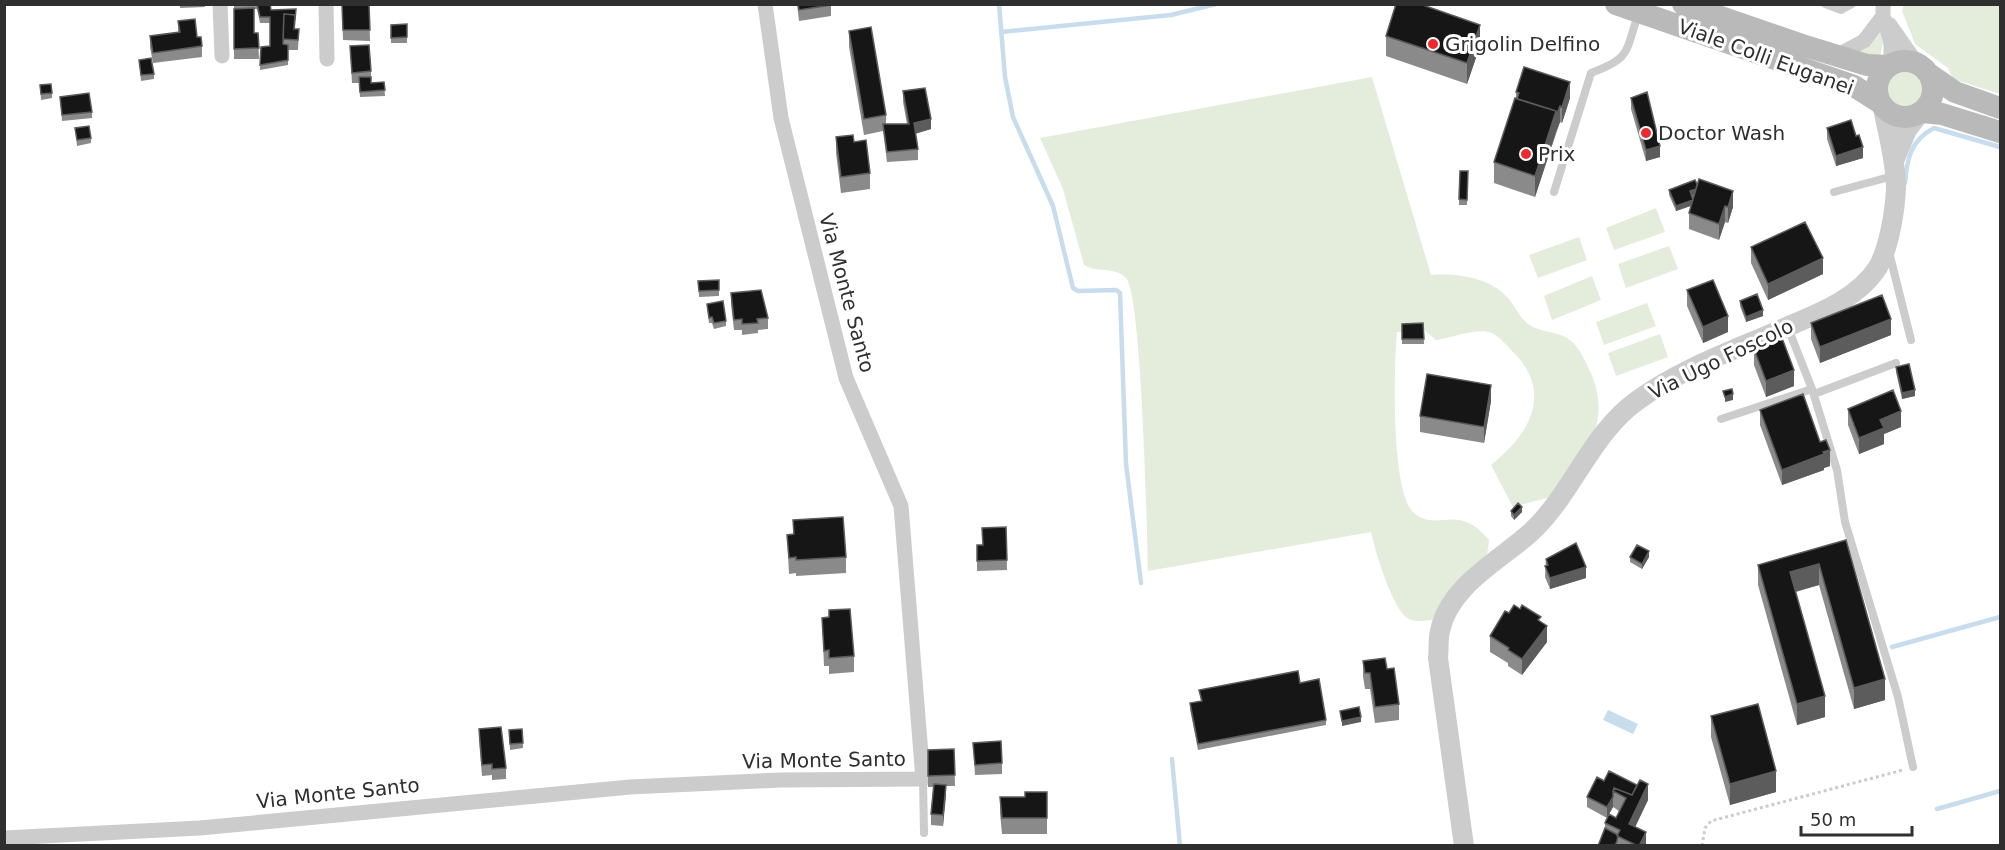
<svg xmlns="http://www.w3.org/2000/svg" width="2005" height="850" viewBox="0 0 2005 850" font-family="'DejaVu Sans',sans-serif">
  <rect width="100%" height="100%" fill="#fff"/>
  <path fill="#e4eddc" d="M1904,4L2000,6V94L1953,79L1948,68L1915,44L1902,11Z
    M1880,33L1883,44L1880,57L1857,54L1867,48Z
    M1886 90a19 19 0 1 1 38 0a19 19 0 1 1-38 0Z
    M1372,77L1431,275C1456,273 1487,277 1505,295C1514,303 1518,316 1528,324C1541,333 1558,331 1570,340C1580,348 1585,361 1590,371C1614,425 1583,453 1555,496L1513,507L1491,465C1528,436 1553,395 1516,355C1509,348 1500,337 1492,333C1477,327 1452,338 1436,340L1423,329L1397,332C1394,364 1390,495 1415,514C1439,532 1458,502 1489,540L1486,565L1438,619C1429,620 1417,623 1409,619C1393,611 1375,551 1371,532L1148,571C1147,531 1142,296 1126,278C1114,266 1096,273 1084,265L1063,189L1040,138Z
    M1656,208L1665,232L1614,250L1606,228Z
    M1579,237L1587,260L1538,278L1529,255Z
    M1669,246L1678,269L1626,288L1618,264Z
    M1592,276L1601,300L1552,320L1544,296Z
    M1647,303L1656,326L1604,345L1596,322Z
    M1660,334L1668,357L1616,376L1608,353Z"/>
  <path fill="#c7dced" d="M1608,710L1638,724L1633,734L1603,720Z"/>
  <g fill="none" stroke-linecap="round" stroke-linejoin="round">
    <path stroke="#c7dced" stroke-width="4.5" d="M999,4L1005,77L1013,117L1053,206L1073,288L1078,291L1116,290L1120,293L1126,464L1141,583
      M1001,32L1171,15L1216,4
      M1912,71L1923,75
      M1905,183C1907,158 1911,140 1934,128L2000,147
      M1892,647L2000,617
      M1172,759L1180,846
      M1937,809L2000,791"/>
    <path stroke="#ccc" stroke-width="3" stroke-dasharray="3 3" stroke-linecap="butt" d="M1702,846L1705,828L1711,821L1903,770"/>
    <path stroke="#ccc" stroke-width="8" d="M1825,4L1841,10L1852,4
      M1554,192L1591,73C1631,58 1625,53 1638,15
      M1834,192L1893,176
      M1887,255L1890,256L1911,340
      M1788,328L1812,389L1837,470L1845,522L1898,697L1913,767
      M1814,394L1896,363
      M1721,419L1812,389
      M923,779L924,833"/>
    <path stroke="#ccc" stroke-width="15" d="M220,4L222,56
      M326,4L327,59
      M1883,4V16L1891,43V65
      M1890,25L1918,65
      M1838,55L1864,41L1883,16
      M4,838L200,828L630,787L781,780L923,779L901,506L846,378L781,118L765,4"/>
    <path stroke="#ccc" stroke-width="20" d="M1894,161L1907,130L1919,114
      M1464,846L1438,658C1439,649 1438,639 1440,631C1449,586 1499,561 1530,533C1573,494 1590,434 1638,400C1682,368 1735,350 1784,328C1817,314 1858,299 1878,267C1889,248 1895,211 1896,188C1896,162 1888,134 1883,108"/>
    <path stroke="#b9b9b9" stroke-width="22" d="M1616,4L1854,86L1879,102
      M1683,4L1802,45L1867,65L1889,66
      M1877 89a28 28 0 1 1 56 0a28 28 0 1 1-56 0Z
      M1929,74L1955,92L2000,108
      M1922,112L1942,114L2000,132"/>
  </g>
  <path fill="#8a8a8a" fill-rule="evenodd" d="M180,4H205V7L180,8Z
    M234,4H270L271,10L296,14L295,29H299L298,50H288V65L260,70L261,47L270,46V23H260L257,9H254V33H258L259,59H234Z
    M797,4H831V16L799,21Z
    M342,5H369L370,41L343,40Z
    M178,21L197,37L202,46V57L153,63L150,47V36L178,32Z
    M407,24V43H391V25Z
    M849,31L886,115V124H907L903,102V91L931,129L915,134L918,149V160L887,162L883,131L864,135L849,47Z
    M1386,36L1480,46L1467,84L1386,56Z
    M350,46L371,71V83L384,82L385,96L360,97L359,83H352Z
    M139,60L154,74V79L141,81Z
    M40,85L52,93V98L41,100Z
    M1516,92L1570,98L1562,123L1560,122L1535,197L1494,183V162L1516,98Z
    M60,97L92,112V118L62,121Z
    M1631,98L1660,157L1646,161L1631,109Z
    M75,128L91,138V143L77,146Z
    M1827,128L1863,158L1836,166L1827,139Z
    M836,137L854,142L870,173V189L841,193L836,153Z
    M1468,171L1467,205H1459V199Z
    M1697,184L1733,207L1728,223L1725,222L1719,240L1689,229V213L1691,206L1676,211L1669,195V190Z
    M1751,247L1823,274L1768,300L1751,263Z
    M719,280V296L699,297L698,281Z
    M1687,290L1728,332L1703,343L1687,306Z
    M731,293L768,318V329L758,330V333L742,335V330H734L731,304Z
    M1740,301L1763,316L1746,322L1740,306Z
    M707,304L726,321V326L714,329L712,323H709Z
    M1423,323L1424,344H1402V324Z
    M1811,323L1891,335L1820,363L1811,339Z
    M1754,349L1794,386L1766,397L1754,365Z
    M1896,367L1915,396L1902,399L1896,372Z
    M1491,401L1484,443L1420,432V416Z
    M1848,409L1901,427L1884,434V444L1859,454L1848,425Z
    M1760,410L1820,442L1830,466L1824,468V470L1782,485L1760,425Z
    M1511,511L1522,512L1514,520L1511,516Z
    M793,520L846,557V573L796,576V573L789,574L787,535L793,534Z
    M1006,527L1007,570L977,571V545H982Z
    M1846,540L1885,700L1854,709L1819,585L1796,592L1825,717L1797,725L1758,585V565Z
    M1630,557H1649L1642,569L1630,562Z
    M1546,559L1586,578L1550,589L1545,577Z
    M1509,613L1541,622L1547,642L1522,675L1508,666V663L1490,652V636Z
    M822,618L854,656V672L829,674V666H824Z
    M1363,661L1387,669L1399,704V720L1375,723L1370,689H1365L1363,676Z
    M1300,683L1326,720V725L1198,750L1190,709V703L1201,701L1199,690Z
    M1711,716L1776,792L1730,805L1711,737Z
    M479,729L506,768V779L492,780V775L482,776L479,740Z
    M509,730L523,743V748L510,750Z
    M973,743L1002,763V774L975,775Z
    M954,749L955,786H946L943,826L931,825V814L933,787H928V750Z
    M1597,777L1648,800L1635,827L1646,846H1598L1605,828V823L1607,818L1587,807V797ZM1613,807L1619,811L1616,818L1609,814Z
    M1047,792V834H1002L1000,813V797H1025Z"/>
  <path fill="#5c5c5c" d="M1480,25V46L1467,84V63Z
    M1570,82V98L1562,123V107Z
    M1560,106V122L1556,132V116Z
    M1556,111V132L1535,197V176Z
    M931,119V129L914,134V123Z
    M1660,146V157L1646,161V150Z
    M1863,147V158L1836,166V156Z
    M1698,188V193L1690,196V191Z
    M1733,191V207L1728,223V207Z
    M1693,199V205L1676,211V206Z
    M1725,206V222L1719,240V224Z
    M1823,258V274L1768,300V284Z
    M1763,310V316L1746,322V317Z
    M1728,316V332L1703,343V327Z
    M1891,319V335L1820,363V347Z
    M1794,370V386L1766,397V381Z
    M1491,385V401L1484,443V427Z
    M1915,390V396L1902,399V393Z
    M1733,394V400L1725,402V397Z
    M1901,411V427L1884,434V444L1859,454V438L1880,420Z
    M1830,450V466L1824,468V470L1782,485V470Z
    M1522,507V512L1514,520V515Z
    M1649,551V557L1642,569V564Z
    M1819,564V585L1790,593V572Z
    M1586,567V578L1550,589V578Z
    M1547,626V642L1522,675V659Z
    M1885,679V700L1854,709V688Z
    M1825,696V717L1797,725V704Z
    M1361,717V722L1342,726V721Z
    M1776,771V792L1730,805V784Z
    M1648,784V800L1629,840V824Z
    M946,785V796L943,826V815Z
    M1613,797V807L1607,818V807Z
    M1646,832V846H1639Z"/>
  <path fill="#161616" stroke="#5c5c5c" stroke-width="1.5" d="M257,4H270L271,10L296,9L295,20V15L284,14L283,44L288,45V60L260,65L261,47L270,46V17H260Z
    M798,4H831V5L799,10Z
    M1396,4H1420L1480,25L1467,63L1386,36Z
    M342,5H369L370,30H343Z
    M254,8V33H258L259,48L234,49V9Z
    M284,14L295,15L294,29H299L298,40L283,39Z
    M195,19L197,37H201L202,46L153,53L150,36L180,32L178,21Z
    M407,24V37L391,38V25Z
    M871,27L886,115L864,119L849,31Z
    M369,45L371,71L352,73L350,46Z
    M151,58L154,74L141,75L139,60Z
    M1524,67L1570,82L1562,107L1560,106L1556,116V111L1517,99L1519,93L1516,92Z
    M359,77H371V83L384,82L385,90L360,92Z
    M51,84L52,93L41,94L40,85Z
    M925,88L931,119L914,123L918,149L887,152L883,124H909L903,91Z
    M1647,92L1660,146L1646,150L1631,98Z
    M89,93L92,112L62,115L60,97Z
    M1515,98L1556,111L1535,176L1494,162Z
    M1851,120L1856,136L1859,135L1863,147L1836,156L1827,128Z
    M89,126L91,138L77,140L75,128Z
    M853,135L854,142L866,140L870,173L841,177L836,137Z
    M1460,171H1468L1467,200L1459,199Z
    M1699,179L1733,191L1728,207L1725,206L1719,224L1689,213Z
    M1695,180L1697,184L1696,189L1690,191L1693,200L1676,206L1669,190Z
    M1805,222L1823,258L1768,284L1751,247Z
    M719,280V290L699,291L698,281Z
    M1713,280L1728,316L1703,327L1687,290Z
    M761,290L768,318L757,319L758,323L742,324V319L734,320L731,293Z
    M1757,294L1763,310L1746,317L1740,301Z
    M1882,295L1891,319L1820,347L1811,323Z
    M723,301L726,321L714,323L712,317L709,318L707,304Z
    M1423,323L1424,339H1402V324Z
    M1782,338L1794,370L1766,381L1754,349Z
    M1909,364L1915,390L1902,393L1896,367Z
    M1427,374L1491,385L1484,427L1420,416Z
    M1732,389L1733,394L1725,397L1723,391Z
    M1893,390L1901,411L1880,420L1884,428L1859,438L1848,409Z
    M1803,394L1820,442L1826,440L1830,450L1823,452L1824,454L1782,470L1760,410Z
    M1518,503L1522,507L1514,515L1511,511Z
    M843,517L846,557L796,560V557L789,558L787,535L794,534L793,520Z
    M1006,527L1007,560L977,561V545H983L982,528Z
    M1846,540L1885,679L1854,688L1819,564L1790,572L1825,696L1797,704L1758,565Z
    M1576,543L1586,567L1550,578L1545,566L1548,565L1546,559Z
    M1637,545L1649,551L1642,564L1630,557Z
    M1514,605L1520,609L1522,605L1541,617L1538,620L1547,626L1522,659L1508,650L1509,648L1490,636L1505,611L1509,613Z
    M850,609L854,656L829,658V650L824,651L822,618L829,617V610Z
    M1385,658L1387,669L1394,668L1399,704L1375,707L1370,673H1365L1363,661Z
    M1298,671L1300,683L1319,679L1326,720L1198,744L1190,703L1202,701L1199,690Z
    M1758,704L1776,771L1730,784L1711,716Z
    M1359,707L1361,717L1342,721L1340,711Z
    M501,727L506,768L492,769V764L482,765L479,729Z
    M522,729L523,743L510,744L509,730Z
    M1001,741L1002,763L975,765L973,743Z
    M954,749L955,775L928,776V750Z
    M1609,771L1637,785L1632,795L1614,788L1613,791V797L1607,807L1587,797L1597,777L1604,781Z
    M1640,780L1648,784L1629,824L1646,832L1639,846H1638L1617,836L1620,830L1605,823L1609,814L1616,818L1626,798L1613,791L1614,788L1632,795Z
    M934,784L946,785L943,815L931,814Z
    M1025,792H1047V818H1002L1000,797H1025Z
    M1605,828L1618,835L1617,841L1615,846H1598Z"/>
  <g fill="#ec2a2d" stroke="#fff" stroke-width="2">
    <circle cx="1433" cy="44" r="6"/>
    <circle cx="1646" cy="133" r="6"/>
    <circle cx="1526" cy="154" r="6"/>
  </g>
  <g text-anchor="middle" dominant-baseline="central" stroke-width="6" stroke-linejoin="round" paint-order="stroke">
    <g font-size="20" fill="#2f2f2f" stroke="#fff" text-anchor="start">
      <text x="1445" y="44">Grigolin Delfino</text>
      <text x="1658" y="133">Doctor Wash</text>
      <text x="1538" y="154">Prix</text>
    </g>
    <g font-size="20" fill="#2f2f2f" stroke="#fff">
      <text transform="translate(1766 57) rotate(20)">Viale Colli Euganei</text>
      <text transform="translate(847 293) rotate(75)">Via Monte Santo</text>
      <text transform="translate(1721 359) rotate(-26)">Via Ugo Foscolo</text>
      <text transform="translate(824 760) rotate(-1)">Via Monte Santo</text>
      <text transform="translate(338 793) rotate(-6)">Via Monte Santo</text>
    </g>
  </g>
  <rect width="2005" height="850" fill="none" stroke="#2f2f2f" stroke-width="12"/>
  <path d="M1801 826v9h111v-9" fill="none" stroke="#2f2f2f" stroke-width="3"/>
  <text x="1810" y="826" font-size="18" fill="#2f2f2f" stroke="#ffffff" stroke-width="4.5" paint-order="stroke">50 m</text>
</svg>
